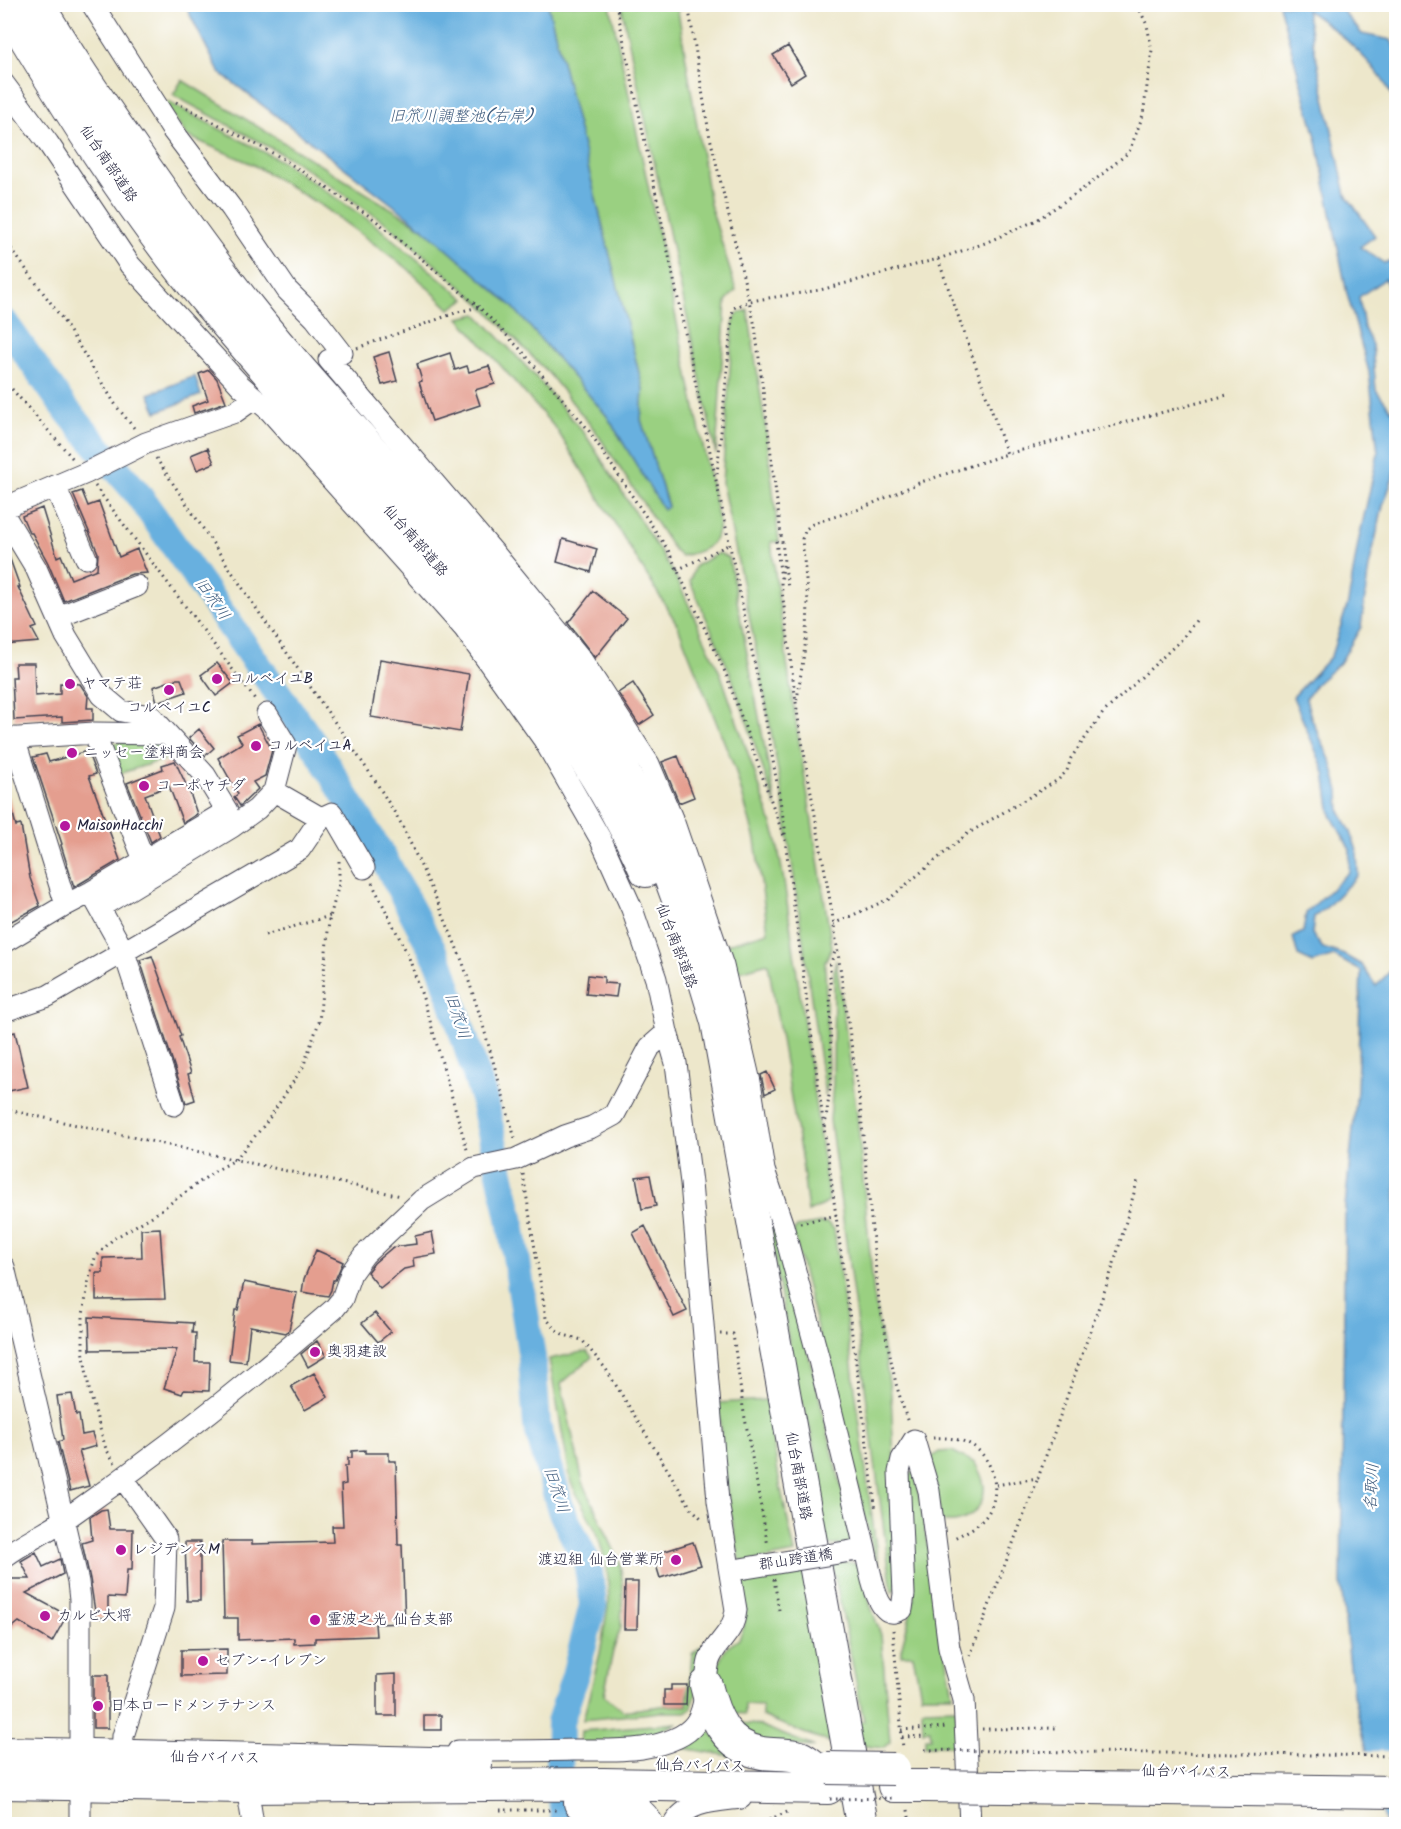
<svg xmlns="http://www.w3.org/2000/svg" width="1401" height="1829" viewBox="0 0 1401 1829" font-family="Kalam,'Klee One',sans-serif">
  <rect width="100%" height="100%" fill="#fff"/>
  <filter id="ink" filterUnits="userSpaceOnUse"><feTurbulence type="fractalNoise" baseFrequency=".0167" numOctaves="2"/><feDisplacementMap in="SourceGraphic" scale="12" xChannelSelector="R" yChannelSelector="G"/><feConvolveMatrix kernelMatrix="1 2 1 2 8 2 1 2 1" color-interpolation-filters="sRGB"/></filter>
  <filter id="wash" filterUnits="userSpaceOnUse"><feTurbulence type="fractalNoise" baseFrequency=".008" numOctaves="4" result="noise"/><feDisplacementMap in="SourceGraphic" scale="24" xChannelSelector="R" yChannelSelector="G"/><feGaussianBlur stdDeviation="1.35" result="paint"/><feColorMatrix in="noise" values="0 0 0 0 0 0 0 0 0 0 0 0 0 0 0 0 0 1.4 0 .05"/><feComposite in="paint" operator="in"/></filter>
  <g filter="url(#wash)">
    <rect width="100%" height="100%" fill="#ede7cb"/>
    <path fill="#9ad081" stroke="#5e795e" stroke-width="1.5" d="M548,5H610L718,517C722,543 705,552 681,556L674,550L596,432L550,375L480,303L390,226L293,160L173,95L182,80L423,228L512,306L607,416L663,508L668,506L641,420L643,389Z
      M621,5H677L710,204L736,290L726,301L716,454Z
      M168,102L281,161L373,223L465,299L450,309L407,268L322,206L252,164L187,136L165,104Z
      M748,310L766,431L779,542H771L790,685L832,947L825,962L828,1076L825,1096L782,793L759,665L722,483L733,325L737,314Z
      M477,314L535,376L585,434L675,575L721,675L763,797L776,837L784,881L829,1202L808,1212L802,1162L768,963L736,972L727,944L768,932L755,840L735,769L677,624L557,430L459,318Z
      M719,553L729,558L776,807L731,675L690,581L695,566Z
      M163,737L178,755L118,774L105,744Z
      M836,960L857,1114L874,1297L891,1394L896,1505L897,1587L892,1592L830,1120L833,1083L834,969Z
      M761,1184L787,1266L853,1535L849,1544L826,1546L822,1530L820,1482L810,1429L796,1382Z
      M822,1223H827L834,1229L880,1578L793,1232L797,1227Z
      M587,1351L592,1357L561,1384L583,1482L620,1563L623,1586L621,1627L613,1651L604,1695L623,1711L662,1706H687L692,1654L709,1640L698,1658L696,1695L691,1709L686,1712H661L583,1720L600,1653L609,1600L607,1567L597,1533L571,1483L549,1359Z
      M766,1400L781,1490L795,1553L743,1563L739,1557L728,1498L718,1403Z
      M952,1451L975,1463C979,1470 983,1478 984,1486C986,1509 963,1527 941,1521L931,1458L939,1452Z
      M912,1472H915L953,1695H921L913,1655H901V1650L914,1600L908,1478Z
      M847,1562L860,1565L871,1607L881,1635L890,1742L883,1748L858,1745L854,1723L864,1721L832,1563Z
      M803,1568L836,1744L804,1733L762,1716V1705L745,1704V1714L723,1712L716,1670L725,1649L739,1639L744,1627L746,1613L743,1583L747,1578Z
      M956,1708L958,1746H925V1738H931L930,1730L923,1731L922,1709Z
      M729,1722L759,1725L815,1747L768,1744Z
      M678,1723L636,1741L580,1743L581,1731Z
      M703,1725L737,1757L682,1748Z"/>
    <path fill="#68b0df" stroke="#45698d" stroke-width="1.5" d="M185,5H548L643,389L641,420L668,507L663,509L607,416L512,306L423,228L219,72Z
      M1279,5H1338L1362,34L1391,40L1396,50V110C1390,74 1336,28 1306,10L1346,195L1375,236L1360,247L1384,263L1396,260V290L1392,297L1385,279L1359,297L1364,328L1372,345L1376,390L1394,413L1396,426V469L1383,506L1369,567L1361,627L1340,663L1316,684L1306,699L1311,717L1332,764L1339,791L1340,811L1351,832L1357,851L1358,875L1326,908L1314,917L1312,934L1323,948L1344,955L1362,965L1376,986L1396,965V1824H1385L1353,1694L1341,1585L1345,1207L1357,1090L1361,971L1334,956L1313,963L1298,956L1293,937L1303,932L1306,913L1349,872L1350,850L1331,815L1325,773L1293,697L1331,656L1348,603L1358,543L1378,453L1369,372L1347,294L1316,137Z
      M195,376L201,395L157,412L149,394Z"/>
    <path fill="#ede7cb" d="M1364,1751H1396V1802H1376Z"/>
    <g fill="none" stroke-linecap="round" stroke-linejoin="round">
      <path stroke="#68b0df" stroke-width="28" d="M4,322L64,407L137,493L317,749L389,868L441,966L483,1096L510,1218L532,1358L537,1425L561,1510L588,1565L593,1605L575,1676L560,1722L559,1777L565,1824"/>
    </g>
    <g id="blocks">
      <path fill="#e49e8f" d="M788,46L805,74L791,83L773,55Z
        M389,352L397,381L382,385L373,357Z
        M450,353L455,370L467,366L469,372L489,366L495,384L475,390L480,405L432,421L419,382L422,381L417,364Z
        M209,370L217,379L226,402L194,413L192,406L208,400L199,374Z
        M208,448L214,463L197,470L191,455Z
        M82,491L88,506L99,502L119,557L137,549L147,573L132,574L64,601L48,563L32,533H30L28,530L22,516L42,508L57,557L61,555L71,579L97,569L98,553L73,494Z
        M563,539L597,549L591,572L557,562Z
        M6,548L20,587H18L37,627L32,629L39,642L4,645Z
        M593,591L627,618L595,658L568,623Z
        M380,659L469,674L460,732L371,717Z
        M15,663H34L35,696L60,694V683L80,684L88,696L87,708H93V720L62,722V717L14,720L12,677H16Z
        M217,663L233,683L216,696L201,675Z
        M176,679H181L186,692L157,702L153,687Z
        M633,683L654,715L639,725L618,693Z
        M258,724L272,750L265,776L253,782L258,789L240,806L234,797L238,794L218,758L242,743L237,735Z
        M199,729L214,748L205,756L189,738Z
        M87,751L96,774L89,776L120,860L74,887L61,845L62,844L33,757L46,754L49,762Z
        M678,756L694,797L679,803L662,762Z
        M175,761L190,793L197,814L183,823L169,786L145,795L160,836L151,842L127,783L163,769L162,765Z
        M9,797L16,826L21,825L30,878L40,906L4,925V798Z
        M152,956L181,1036L179,1037L191,1073L188,1074L195,1100L186,1103L140,960Z
        M588,975L604,977V983L618,984L616,997L586,994Z
        M15,1032L28,1087L4,1092V1035Z
        M767,1072L775,1089L765,1094L761,1075Z
        M650,1175L656,1206L642,1209L636,1177Z
        M645,1226L687,1311L674,1317L633,1233Z
        M160,1228L165,1299L96,1300V1273H103V1258L142,1257L141,1229Z
        M432,1232L436,1254L413,1258L414,1267L404,1269L380,1288L367,1272L374,1263L393,1247L416,1244L415,1236Z
        M316,1250L343,1262L335,1280H333L331,1290L328,1296L302,1292L304,1279Z
        M244,1282L297,1293L289,1330L286,1333L250,1326L246,1362L229,1360L235,1310H238Z
        M375,1313L391,1332L378,1342L362,1323Z
        M89,1317L193,1323L192,1333H196L195,1362H210L209,1391L184,1390L182,1394L164,1388L177,1349L90,1350Z
        M317,1341L326,1356L308,1367L301,1354Z
        M314,1373L328,1397L305,1410L291,1386Z
        M72,1394L76,1415H79L82,1435L92,1433L96,1446L79,1451L89,1486L70,1491L58,1442L63,1440L57,1396Z
        M365,1450V1453H389V1461H396L398,1545H402L405,1623L375,1624L376,1636L315,1638V1643L294,1644V1638L238,1640V1618H224L222,1541H252V1544L333,1542L332,1526H343L341,1485L346,1484L345,1466H348V1458H352V1451Z
        M107,1509L110,1529H133L132,1570H127L125,1598L108,1597V1618H96L90,1579L82,1543L92,1540L90,1517L101,1510Z
        M185,1542H200V1601H187Z
        M693,1542L701,1565L660,1578L653,1555Z
        M36,1552L43,1567L60,1559L63,1574L26,1593L67,1615L52,1642L19,1622L4,1634V1579H30L21,1561Z
        M625,1582H638L637,1629H624Z
        M227,1649V1675L181,1676V1650Z
        M396,1674V1716H377V1675Z
        M93,1675H108V1728H93Z
        M671,1685H687L686,1705H664V1690H671Z
        M424,1715H441V1730H424Z"/>
    </g>
  </g>
  <g filter="url(#ink)">
    <use href="#blocks" fill-opacity="0" stroke="#404051" stroke-width="1.5"/>
    <g fill="none" stroke-linecap="round" stroke-linejoin="round">
      <defs>
        <path id="minor" d="M92,4L173,131L232,209L287,290L315,318L342,353
          M4,84L48,143L130,265L241,386L270,411L464,628L544,740L600,838L632,909L656,979L667,1032L676,1063L691,1183L718,1501L736,1610C733,1636 716,1640 709,1661C704,1681 708,1706 695,1724C684,1739 659,1745 642,1748C619,1751 595,1750 573,1750C535,1751 496,1751 458,1751
          M329,360L495,554L581,659L649,764L674,823L723,966L750,1082L764,1170L783,1226L819,1360L865,1548
          M55,486L86,558
          M4,508L86,473L146,443L235,412L255,398
          M4,515L36,568L66,636L102,695L121,711L151,716L205,775L227,811L91,892L66,905L4,942
          M58,617L137,586
          M267,714L286,745L274,791
          M94,733L144,860
          M14,738L66,905
          M4,739L94,733L165,734
          M321,818L332,813L364,868
          M93,896L124,952L174,1105
          M4,1011L48,996L300,849L321,818L274,791L257,809L232,827L100,907
          M4,1267L78,1582L80,1600V1824
          M852,1551L865,1548C868,1563 875,1605 888,1611C893,1614 897,1611 902,1609L904,1594L899,1472L902,1459L914,1440L929,1491L949,1648L964,1700L970,1824
          M4,1557C24,1542 47,1532 67,1518C160,1453 249,1383 334,1309L342,1299L351,1273L364,1255L422,1200L474,1168L516,1159L565,1136L592,1127L614,1115L650,1047L667,1032
          M122,1757L123,1736L164,1608L166,1539L123,1478
          M247,1787L253,1824
          M674,1824C687,1801 717,1801 741,1798"/>
        <path id="highway" d="M5,4C66,107 133,213 210,305C278,385 348,464 417,543C504,644 591,748 646,871
          M38,4C66,53 98,99 130,145C180,218 232,291 290,358C380,463 479,561 560,674C583,705 606,738 624,773C665,852 692,937 717,1022L862,1824
          M706,1685C714,1717 726,1747 762,1753C774,1755 789,1753 800,1757C805,1759 811,1764 816,1768
          M4,1753L476,1764
          M4,1783L247,1787L603,1784L828,1788
          M894,1786H924
          M580,1803C604,1803 634,1801 647,1824"/>
      </defs>
      <use href="#minor" stroke="#404051" stroke-width="23"/>
      <use href="#highway" stroke="#404051" stroke-width="34"/>
      <path stroke="#404051" stroke-width="3" stroke-dasharray="1.5 4.5" stroke-linecap="butt" d="M616,4L762,699L785,828V838
        M688,4L709,133L755,326L784,558L781,583L798,718L832,912L860,1104L879,1302L896,1384L908,1423
        M176,102L280,157L374,219L479,307
        M4,239L61,317L117,407L134,428
        M938,259L1007,454L1227,395
        M357,348L458,312L479,307L522,351L587,428L668,550L726,674L785,840L876,1511
        M4,380L74,460
        M156,458L258,611L376,782L402,825L439,905L463,963L482,1022L516,1142
        M717,474L733,308L750,301L820,290L938,259L985,243L1037,220L1090,184L1129,152L1143,115L1152,50L1147,25L1137,4
        M95,486L257,702
        M776,541L781,578
        M785,566L788,588
        M677,570L730,544
        M797,700L807,633L808,601L802,539L806,529L814,523L860,509L921,482L1007,454
        M372,883L408,955L426,1007L468,1153
        M833,924L889,899L967,834L1058,780L1067,771L1071,758L1103,713L1181,640L1198,618
        M265,935L330,916
        M4,1109L401,1196
        M825,1127L831,1080L830,965L836,949
        M523,1174L546,1318L554,1328L564,1335L582,1340L606,1369L691,1508L703,1520
        M800,1223L837,1215
        M720,1334H733L743,1407L768,1546
        M933,1438C947,1437 966,1439 977,1449C999,1468 1002,1506 978,1524C971,1530 962,1534 954,1538
        M115,1463L106,1449L98,1422L89,1389L83,1349V1315L89,1278L95,1258L113,1239L154,1215L215,1171L235,1160L266,1123L303,1067L319,1022L329,921L339,884V860
        M996,1485L1038,1478L1113,1267L1138,1179
        M774,1579L779,1610
        M893,1630L903,1749
        M970,1656L1038,1478
        M982,1729L1058,1728
        M901,1730L947,1727
        M902,1737L927,1736
        M500,1810H559
        M908,1810L910,1824
        M758,1824L790,1811"/>
      <use href="#minor" stroke="#fff" stroke-width="21"/>
      <use href="#highway" stroke="#fff" stroke-width="32"/>
      <defs>
        <path id="minor-bridge" d="M740,1569L851,1551"/>
        <path id="highway-bridge" d="M827,1768L894,1769
          M924,1786L1396,1792"/>
      </defs>
      <use href="#minor-bridge" stroke="#404051" stroke-width="23" stroke-linecap="butt"/>
      <use href="#highway-bridge" stroke="#404051" stroke-width="34" stroke-linecap="butt"/>
      <path stroke="#404051" stroke-width="3" stroke-dasharray="1.5 4.5" stroke-linecap="butt" d="M925,1750L1396,1756
        M830,1799L893,1798"/>
      <use href="#minor-bridge" stroke="#fff" stroke-width="21"/>
      <use href="#highway-bridge" stroke="#fff" stroke-width="32"/>
    </g>
  </g>
  <g fill="#b5179e" stroke="#fff" stroke-width="2">
    <circle cx="217" cy="679" r="6"/>
    <circle cx="70" cy="684" r="6"/>
    <circle cx="169" cy="690" r="6"/>
    <circle cx="256" cy="746" r="6"/>
    <circle cx="72" cy="753" r="6"/>
    <circle cx="144" cy="786" r="6"/>
    <circle cx="65" cy="826" r="6"/>
    <circle cx="315" cy="1352" r="6"/>
    <circle cx="121" cy="1550" r="6"/>
    <circle cx="676" cy="1560" r="6"/>
    <circle cx="45" cy="1616" r="6"/>
    <circle cx="315" cy="1620" r="6"/>
    <circle cx="203" cy="1661" r="6"/>
    <circle cx="98" cy="1706" r="6"/>
  </g>
  <g text-anchor="middle" dominant-baseline="central" stroke-width="4.5" stroke-linejoin="round" paint-order="stroke">
    <g font-size="15" fill="#22223b" stroke="#fff">
      <text transform="translate(108 164) rotate(56)">仙台南部道路</text>
      <text transform="translate(415 541) rotate(49)">仙台南部道路</text>
      <text transform="translate(676 946) rotate(69)">仙台南部道路</text>
      <text transform="translate(798 1476) rotate(80)">仙台南部道路</text>
      <text transform="translate(796 1560) rotate(-9)">郡山跨道橋</text>
      <text transform="translate(215 1758) rotate(1)">仙台バイパス</text>
      <text transform="translate(700 1766) rotate(1)">仙台バイパス</text>
      <text transform="translate(1186 1772) rotate(1)">仙台バイパス</text>
    </g>
    <g font-size="15" fill="#22223b" stroke="#fff" text-anchor="start">
      <text x="229" y="679">コルベイユB</text>
      <text x="82" y="684">ヤマテ荘</text>
      <text x="169" y="708" text-anchor="middle">コルベイユC</text>
      <text x="268" y="746">コルベイユA</text>
      <text x="84" y="753">ニッセー塗料商会</text>
      <text x="156" y="786">コーポヤチダ</text>
      <text x="77" y="826">MaisonHacchi</text>
      <text x="327" y="1352">奥羽建設</text>
      <text x="133" y="1550">レジデンスM</text>
      <text x="664" y="1560" text-anchor="end">渡辺組 仙台営業所</text>
      <text x="57" y="1616">カルビ大将</text>
      <text x="327" y="1620">霊波之光 仙台支部</text>
      <text x="215" y="1661">セブン-イレブン</text>
      <text x="110" y="1706">日本ロードメンテナンス</text>
    </g>
    <g font-size="16" font-style="italic" fill="#3e5b7d" stroke="#fff">
      <text x="461" y="116">旧笊川調整池(右岸)</text>
      <text transform="translate(212 599) rotate(55)">旧笊川</text>
      <text transform="translate(457 1016) rotate(72)">旧笊川</text>
      <text transform="translate(1372 1487) rotate(-87)">名取川</text>
      <text transform="translate(556 1490) rotate(72)">旧笊川</text>
    </g>
  </g>
  <rect width="1401" height="1829" fill="none" stroke="#fff" stroke-width="24"/>
</svg>
